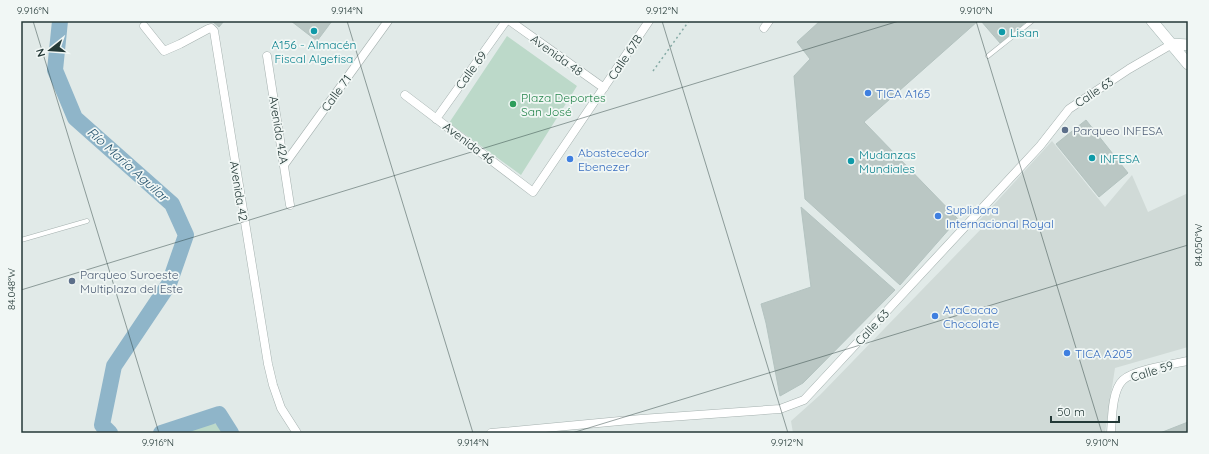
<svg xmlns="http://www.w3.org/2000/svg" width="1209" height="454" viewBox="0 0 1209 454" font-family="Quicksand,sans-serif">
  <rect width="100%" height="100%" fill="#e1eae8"/>
  <path fill="#d0dad7" d="M1052,141L1105,207L1132,175L1148,212L1188,193V347L1115,368L1105,433H793L791,421L820,395L982,228L977,223Z"/>
  <path fill="#bcd9c9" d="M507,36L577,86L521,175L449,123Z
    M203,424H216L226,433H180Z"/>
  <g fill="none" stroke-linecap="round" stroke-linejoin="round">
    <path stroke="#8fb5c9" stroke-width="16" d="M60,21L55,70L75,118L172,204L186,235L169,284L114,366L102,425L110,433
      M161,433L219,414L231,433"/>
  </g>
  <path fill="#bac7c4" stroke="#b4c3c0" d="M212,21H224L219,27Z
    M291,21H332L317,41Z
    M820,21H978L864,122L958,219L900,285L805,199L794,76L810,59L797,42Z
    M981,21H1027L1000,43Z
    M1086,120L1128,173L1099,197L1056,144Z
    M801,207L895,290L803,383L780,396L766,323L761,304L811,287Z
    M1188,422V433H1160Z"/>
  <g fill="none" stroke-linecap="round" stroke-linejoin="round">
    <defs>
      <path id="lane" d="M988,56L1032,21
        M21,240L87,221"/>
      <path id="street" d="M510,21L604,88
        M144,26L164,51L180,44L208,29L211,28L214,31L268,364L273,385L281,408L297,433
        M764,28L769,21
        M267,56L290,205
        M405,95L533,192L649,21
        M436,119L506,21
        M284,165L388,21
        M491,433L641,419L780,409L804,400L1040,146L1069,109L1129,69L1172,44
        M1111,433C1112,418 1112,390 1123,380C1134,370 1173,364 1188,361"/>
      <path id="secondary" d="M1152,21L1188,64
        M1172,44L1188,45"/>
    </defs>
    <use href="#lane" stroke="#a5b1af" stroke-width="5"/>
    <use href="#street" stroke="#a5b1af" stroke-width="9"/>
    <use href="#secondary" stroke="#a2b4b1" stroke-width="12"/>
    <path stroke="#85aaa5" stroke-width="1.5" stroke-dasharray="2 3" stroke-linecap="butt" d="M653,71L689,21"/>
    <use href="#lane" stroke="#fff" stroke-width="4"/>
    <use href="#street" stroke="#fff" stroke-width="8"/>
    <use href="#secondary" stroke="#fff" stroke-width="11"/>
  </g>
  <path fill="none" stroke="#243937" stroke-width="1" stroke-opacity="0.45" d="M33,21L159,433M347,21L473,433M662,21L788,433M976,21L1102,433M21,290L899,21M572,433L1188,245"/>
  <g fill="#0f9aa8" stroke="#f1f7f5" stroke-width="1.5">
    <circle cx="314" cy="31" r="4"/>
    <circle cx="1002" cy="32" r="4"/>
    <circle cx="1092" cy="158" r="4"/>
    <circle cx="851" cy="161" r="4"/>
  </g>
  <g fill="#3f7fe0" stroke="#f1f7f5" stroke-width="1.5">
    <circle cx="868" cy="93" r="4"/>
    <circle cx="570" cy="159" r="4"/>
    <circle cx="938" cy="216" r="4"/>
    <circle cx="935" cy="316" r="4"/>
    <circle cx="1067" cy="353" r="4"/>
  </g>
  <circle fill="#2e9e5b" stroke="#f1f7f5" stroke-width="1.5" cx="513" cy="104" r="4"/>
  <g fill="#5c6f8a" stroke="#f1f7f5" stroke-width="1.5">
    <circle cx="1065" cy="130" r="4"/>
    <circle cx="72" cy="281" r="4"/>
  </g>
  <g text-anchor="middle" dominant-baseline="central" stroke-width="3.5" stroke-linejoin="round" paint-order="stroke">
    <g font-size="12" fill="#0d838f" stroke="#f1f7f5" text-anchor="start">
      <text x="1010" y="32">Lisan</text>
      <text x="314" y="44" text-anchor="middle">A156 - Almacén<tspan x="314" dy="14">Fiscal Algefisa</tspan></text>
      <text x="859" y="154">Mudanzas<tspan x="859" dy="14">Mundiales</tspan></text>
      <text x="1100" y="158">INFESA</text>
    </g>
    <g font-size="12" fill="#243937" stroke="#f1f7f5">
      <text transform="translate(557 55) rotate(36)">Avenida 48</text>
      <text transform="translate(625 57) rotate(-56)">Calle 67B</text>
      <text transform="translate(471 70) rotate(-54)">Calle 69</text>
      <text transform="translate(1094 92) rotate(-34)">Calle 63</text>
      <text transform="translate(336 93) rotate(-54)">Calle 71</text>
      <text transform="translate(279 130) rotate(81)">Avenida 42A</text>
      <text transform="translate(469 143) rotate(37)">Avenida 46</text>
      <text transform="translate(239 191) rotate(81)">Avenida 42</text>
      <text transform="translate(872 327) rotate(-47)">Calle 63</text>
      <text transform="translate(1152 371) rotate(-17)">Calle 59</text>
    </g>
    <g font-size="12" fill="#366cbe" stroke="#f1f7f5" text-anchor="start">
      <text x="876" y="93">TICA A165</text>
      <text x="578" y="152">Abastecedor<tspan x="578" dy="14">Ebenezer</tspan></text>
      <text x="946" y="209">Suplidora<tspan x="946" dy="14">Internacional Royal</tspan></text>
      <text x="943" y="309">AraCacao<tspan x="943" dy="14">Chocolate</tspan></text>
      <text x="1075" y="353">TICA A205</text>
    </g>
    <g font-size="12" fill="#27864d" stroke="#f1f7f5" text-anchor="start">
      <text x="521" y="97">Plaza Deportes<tspan x="521" dy="14">San José</tspan></text>
    </g>
    <g font-size="12" fill="#4e5e75" stroke="#f1f7f5" text-anchor="start">
      <text x="1073" y="130">Parqueo INFESA</text>
      <text x="80" y="274">Parqueo Suroeste<tspan x="80" dy="14">Multiplaza del Este</tspan></text>
    </g>
    <g font-size="13" font-style="italic" fill="#25536e" stroke="#f1f7f5">
      <text transform="translate(128 164) rotate(42)">Río María Aguilar</text>
    </g>
  </g>
  <rect width="1209" height="454" fill="none" stroke="#f1f7f5" stroke-width="44"/>
  <g transform="translate(50 50) rotate(253)" stroke="#f1f7f5" stroke-width="3" paint-order="stroke">
  <path d="M0-3L7 15L0 10L-7 15Z" fill="#243937"/>
  <text y="-6" font-size="11" font-weight="bold" text-anchor="middle" fill="#243937">N</text>
  </g>
  <path d="M1051 416v6h68v-6" fill="none" stroke="#243937" stroke-width="2"/>
  <text x="1057" y="416" font-size="12" fill="#243937" stroke="#f1f7f5" stroke-width="3" paint-order="stroke">50 m</text>
  <rect x="22" y="22" width="1165" height="410" fill="none" stroke="#243937" stroke-width="1.5"/>
  <g font-size="10" text-anchor="middle" fill="#243937">
    <text x="33" y="14">9.916°N</text>
    <text x="347" y="14">9.914°N</text>
    <text x="662" y="14">9.912°N</text>
    <text x="976" y="14">9.910°N</text>
    <text transform="translate(1198 245) rotate(-90)" y="4">84.050°W</text>
    <text transform="translate(11 289) rotate(-90)" y="4">84.048°W</text>
    <text x="158" y="446">9.916°N</text>
    <text x="473" y="446">9.914°N</text>
    <text x="787" y="446">9.912°N</text>
    <text x="1102" y="446">9.910°N</text>
  </g>
</svg>
